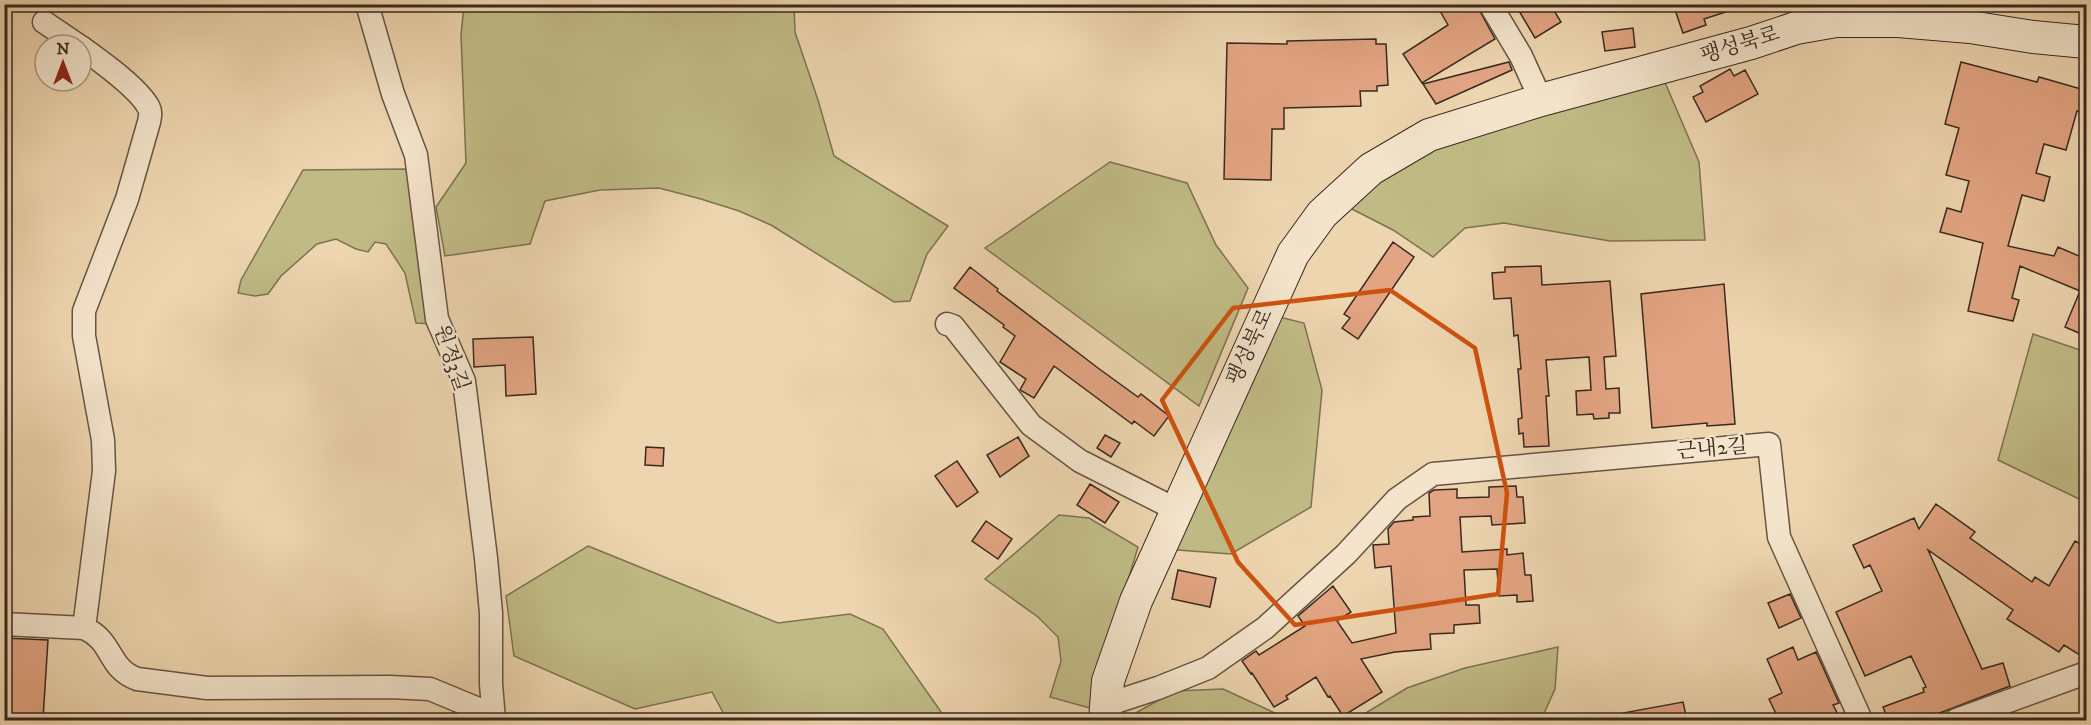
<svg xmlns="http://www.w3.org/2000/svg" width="2091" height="725" viewBox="0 0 2091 725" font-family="'IM FELL DW Pica','Noto Serif KR',serif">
  <rect width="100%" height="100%" fill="#edd5af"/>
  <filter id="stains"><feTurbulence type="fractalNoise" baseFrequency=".00333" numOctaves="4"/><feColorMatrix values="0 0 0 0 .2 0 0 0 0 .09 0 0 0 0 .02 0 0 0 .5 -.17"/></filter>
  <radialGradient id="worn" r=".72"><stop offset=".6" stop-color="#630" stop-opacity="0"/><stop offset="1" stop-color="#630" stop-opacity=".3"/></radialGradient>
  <path fill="#c0bb85" stroke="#7d7253" stroke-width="1.5" d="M794,4L795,32L818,100L834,156L948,226L927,254L910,301L894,302L771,225L739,211L701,199L659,188L600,190L545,201L530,244L445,256L436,207L466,163L461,35L464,5Z
    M1664,80L1699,162L1705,240L1610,241L1504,223L1465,228L1433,257L1393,230L1348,207L1396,168L1453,139Z
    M1110,162L1187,183L1216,245L1248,288L1199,406L985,248Z
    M408,169L432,324L416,323L405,273L386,244L375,242L368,252L356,249L336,239L317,244L281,276L268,294L255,296L238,293L241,280L303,170Z
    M1271,315L1304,323L1322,390L1311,507L1231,554L1165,549Z
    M2033,334L2086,352V500L2079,499L1998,460Z
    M1059,515L1089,518L1138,547L1090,708L1050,697L1061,661L1058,637L1038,617L985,579Z
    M588,546L778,623L850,614L883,629L946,719L941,720H727L712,692L635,709L514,656L506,596Z
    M1558,647L1555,689L1541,720H1354L1407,688L1465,668Z
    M1223,689L1290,720H1123L1175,691Z"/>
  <path fill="#e2a482" stroke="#3a2921" stroke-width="1.5" d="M1436,4H1476L1495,39L1422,83L1403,54L1448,25Z
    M1515,4H1550L1561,22L1535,38Z
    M1673,4H1738V8L1704,19L1706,25L1683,33Z
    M1633,28L1635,47L1605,51L1602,32Z
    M1376,39V44H1386L1388,85L1377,86V91H1360L1361,106L1284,108V129H1272L1271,180L1224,179L1227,43L1287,44V41Z
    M1509,62L1512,70L1436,104L1423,84Z
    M1961,62L2037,82L2039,77L2081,89L2080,93L2086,95V114L2077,111L2066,150L2044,144L2036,173L2050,177L2044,201L2022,195L2008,246L2054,256L2058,247L2086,259V336L2065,327L2080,291L2020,266L2012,298L2019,300L2013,321L1968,311L1983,243L1940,232L1947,208L1961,212L1969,181L1946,175L1959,128L1945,124Z
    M1730,69L1734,76L1745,70L1758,94L1706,122L1693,97L1703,92L1700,86Z
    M1393,242L1414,257L1358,339L1342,328L1350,318L1344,314Z
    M1541,266L1542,285L1610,281L1616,356L1604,357L1606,389L1619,388L1620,413H1609V418L1594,419L1593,414L1577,415L1576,391L1591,390L1589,357L1546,360L1549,396H1546L1549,446L1524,447L1523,433L1519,434L1518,419L1522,418L1518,369H1521L1518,335L1514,336L1511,298L1494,299L1492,273L1505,272V267Z
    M970,267L998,289L997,291L1098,368L1138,397L1141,394L1169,416L1154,436L1134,421L1132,424L1054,366L1034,398L1020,390L1026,379L1000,362L1015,336L1003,327L1004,325L954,288Z
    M1724,284L1735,424L1707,426V423L1652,428L1641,294Z
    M533,337L536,394L506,396L505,365L474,367L473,339Z
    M1105,435L1120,443L1111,457L1097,448Z
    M1018,437L1029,456L1000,477L987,455Z
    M646,447L664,448L663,466L645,465Z
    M957,461L978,492L957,507L935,476Z
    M1090,484L1119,502L1105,523L1077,505Z
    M1516,486L1517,497H1523L1525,523L1492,525L1491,516L1460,517L1462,552L1507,549V555L1523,553L1525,575H1531L1533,601L1517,602V595L1499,596L1497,569L1464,570L1466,605H1479L1480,623L1454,625V633L1430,634L1431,649L1395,652L1361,659L1382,692L1343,716L1330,696L1328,697L1316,677L1286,696L1288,699L1274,707L1252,673L1251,674L1242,661L1256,651L1259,655L1305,626L1298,616L1333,586L1351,612L1337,621L1352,643L1396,633L1391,566L1375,568L1373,545L1389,544L1388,529L1394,522L1413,520V517L1430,516L1429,493L1434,490L1457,489V498L1489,497V487Z
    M1936,504L1975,532L1970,538L2032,582L2035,577L2049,586L2075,541L2086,547V659L2064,645L2059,652L2007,619L2013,610L1928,550L1982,669L2003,663L2010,686L1932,716L1931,713L1913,720H1888L1883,707L1924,692L1923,688L1926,687L1911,656L1865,676L1836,612L1882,591L1870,565L1864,568L1853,545L1914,518L1919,529Z
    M986,521L1012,539L998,559L972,541Z
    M1178,570L1216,578L1210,607L1172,599Z
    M1790,594L1801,618L1779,628L1768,603Z
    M4,638L48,640L43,719L4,717Z
    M1793,647L1798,660L1816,652L1839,703L1833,705L1841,720H1779L1769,699L1782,693L1767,659Z
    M1683,702L1687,720H1624L1623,713Z"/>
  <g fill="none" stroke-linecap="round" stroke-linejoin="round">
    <defs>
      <path id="street" d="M367,4L393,94L416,155L437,319L464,381L486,558L491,613V684L494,720
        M1490,4L1521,56L1541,100
        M44,22L78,45
        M947,324L953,326L1031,425L1080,461L1177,510
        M4,624L84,628L104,471L103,440L84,336V311L127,199L149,122C150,117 151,112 149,108C139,88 99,60 81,47
        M84,628C114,641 107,668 137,679L207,688L390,687L430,689L476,708L494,720
        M1106,705L1158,688L1208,668L1265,628L1346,554L1397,499L1433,474L1769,444L1779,537L1861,720
        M1956,720L2086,673"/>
      <path id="secondary" d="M1105,720L1108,681L1136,601L1293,254L1322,214L1371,169L1429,135L1541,100L1751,43L1796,28L1836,21H1898L1970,27L2033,37L2086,42"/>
    </defs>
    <use href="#street" stroke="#675444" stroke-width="25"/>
    <use href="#secondary" stroke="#3a2921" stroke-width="34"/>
    <use href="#street" stroke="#f3e4cb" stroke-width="22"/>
    <use href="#secondary" stroke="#f3e4cb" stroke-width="32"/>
  </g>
  <path fill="none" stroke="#ce520f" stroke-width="4.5" stroke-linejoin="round" d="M1390,290L1475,348L1507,493L1498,594L1295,625L1238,562L1162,400L1233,308Z"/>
  <g text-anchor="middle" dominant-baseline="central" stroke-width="4.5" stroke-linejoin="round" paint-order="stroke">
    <g font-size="21" fill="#3a2921" stroke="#f3e4cb">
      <text transform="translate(1740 45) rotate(-17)">팽성북로</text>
      <text transform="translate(1250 347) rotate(-65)">팽성북로</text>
      <text transform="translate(451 358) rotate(71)">원정3길</text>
      <text transform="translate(1712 449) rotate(-5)">근내2길</text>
    </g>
  </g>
  <rect width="2091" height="725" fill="none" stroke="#edd5af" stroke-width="24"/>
  <rect x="6" y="6" width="2079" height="713" fill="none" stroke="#3a2921" stroke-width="3"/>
  <rect x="12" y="12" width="2067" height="701" fill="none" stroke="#3a2921" stroke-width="1.5"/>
  <g transform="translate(63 63)"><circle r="28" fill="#f3e4cb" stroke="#a99987" stroke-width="1.5"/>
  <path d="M0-4.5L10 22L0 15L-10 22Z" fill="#8f2418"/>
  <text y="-9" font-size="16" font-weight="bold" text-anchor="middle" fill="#3a2921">N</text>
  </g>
  <rect width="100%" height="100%" filter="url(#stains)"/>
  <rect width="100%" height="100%" fill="url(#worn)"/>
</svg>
